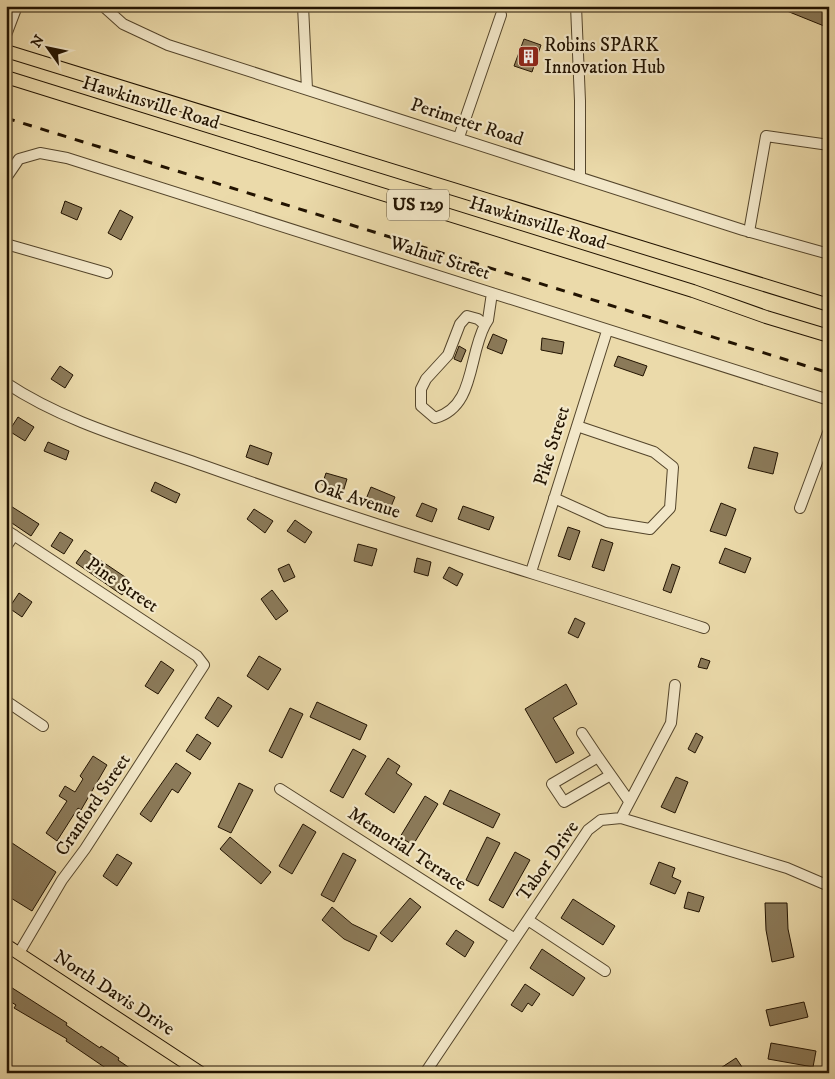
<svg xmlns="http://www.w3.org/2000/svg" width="835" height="1079" viewBox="0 0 835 1079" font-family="'IM FELL DW Pica',serif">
  <rect width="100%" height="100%" fill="#ebdaaa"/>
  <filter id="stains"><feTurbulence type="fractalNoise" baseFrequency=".004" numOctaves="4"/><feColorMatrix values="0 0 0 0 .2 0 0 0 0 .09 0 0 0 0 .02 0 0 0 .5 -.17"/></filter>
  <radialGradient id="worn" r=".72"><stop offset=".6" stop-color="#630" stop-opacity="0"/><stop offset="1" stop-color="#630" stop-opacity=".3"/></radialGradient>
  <path fill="#8b7a59" stroke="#221301" d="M777,6H829V28L777,7Z
    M524,39L541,45L532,72L514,66Z
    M65,201L82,208L77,220L61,213Z
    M120,210L133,217L121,240L108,233Z
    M493,334L507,340L502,354L487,348Z
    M542,338L564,342L562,354L541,350Z
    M459,346L466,350L461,362L454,359Z
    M618,356L647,366L643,376L614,366Z
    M60,366L73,375L65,388L51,379Z
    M18,417L34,427L25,441L9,431Z
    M48,442L69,451L66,460L44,451Z
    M250,445L272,453L268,465L246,457Z
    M754,447L778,453L773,474L748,468Z
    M326,473L347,479L343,492L322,485Z
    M155,482L180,494L176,503L151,491Z
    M371,487L395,497L390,509L366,499Z
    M6,503L39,524L31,536L6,519Z
    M422,503L437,509L432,522L416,516Z
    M721,503L736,509L726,536L710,531Z
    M463,506L494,517L489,530L458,519Z
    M254,509L273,521L265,533L247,519Z
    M295,520L312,532L305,543L287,531Z
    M568,527L580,531L570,560L558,556Z
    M60,532L73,540L64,554L51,546Z
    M601,539L613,543L604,571L592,567Z
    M358,544L377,549L372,566L354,561Z
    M725,548L751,558L745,573L719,563Z
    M85,550L131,581L122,595L76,563Z
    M417,558L431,562L428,576L414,572Z
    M289,564L295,577L284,582L278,569Z
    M672,564L680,567L671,593L663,590Z
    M449,567L463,574L457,586L443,578Z
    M272,590L288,611L276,620L261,599Z
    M19,593L32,602L22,617L9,608Z
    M575,618L585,623L578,638L568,633Z
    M259,656L281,669L268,690L247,676Z
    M701,658L710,661L707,669L698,667Z
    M161,661L174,670L158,694L145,686Z
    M566,684L577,704L553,718L574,753L556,763L525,709Z
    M218,697L232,706L218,727L205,718Z
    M317,702L367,725L360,740L310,717Z
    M290,708L303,714L282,758L269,751Z
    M696,733L703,737L695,753L688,749Z
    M197,734L211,743L200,760L186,751Z
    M353,749L366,756L343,798L330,791Z
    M93,756L107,765L81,810L78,808L57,841L46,833L67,801L59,796L65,786L75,792L83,779L80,776Z
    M388,758L400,766L396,773L412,784L394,813L365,794Z
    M176,763L191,773L178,793L172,789L151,822L140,814Z
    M676,777L688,782L675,813L661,807Z
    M239,783L253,790L231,833L218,827Z
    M450,790L500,814L493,828L443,804Z
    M425,796L438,804L413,845L400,837Z
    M303,824L316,832L292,874L279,866Z
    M230,837L271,872L261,884L220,849Z
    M487,837L500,843L478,886L466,880Z
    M9,841L56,872L32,911L6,895V846Z
    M515,852L530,860L503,908L489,900Z
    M343,853L356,860L334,902L321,895Z
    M117,854L132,863L117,886L103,876Z
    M659,862L675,868L672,877L681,881L675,894L650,884Z
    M688,892L704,897L699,912L684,908Z
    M410,898L421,907L392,942L380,933Z
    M573,899L615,926L603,945L561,918Z
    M765,903H787L788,929L794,957L772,962L766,930Z
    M332,907L352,924L377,936L369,951L344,939L322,920Z
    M456,930L474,942L465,957L446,944Z
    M542,949L585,978L573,996L530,968Z
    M6,984L67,1023L66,1025L100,1048L101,1046L119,1058L118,1060L137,1073H113L66,1041L67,1039L14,1008L16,1005L6,999Z
    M525,984L540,994L532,1006L528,1003L522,1012L511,1005Z
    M804,1002L808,1017L770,1026L766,1010Z
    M771,1043L816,1051L813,1067L768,1059Z
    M736,1058L746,1073H713Z"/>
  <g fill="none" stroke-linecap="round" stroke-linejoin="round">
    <defs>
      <path id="minor" d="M103,6L123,24L168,45L743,230L829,254
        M303,6L307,89
        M576,6L580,101V177
        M6,35L17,6
        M459,137L501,15
        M6,178L19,159L40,153L67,158L829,400
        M749,232L766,136L829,145
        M6,244L107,273
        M467,316L478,319L485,325C468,357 475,407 435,418L421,406V389L426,379L448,355L460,324Z
        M485,325L488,320L492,293
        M6,383C66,423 138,442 205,466C370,525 538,574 704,628
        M554,498L607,522L650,529L670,508L673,467L654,452L577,426
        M800,508L829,430
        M6,530L197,656L204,665L85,849L62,880L19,953
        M6,547L14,535
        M531,572L607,331
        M6,701L43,726
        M582,733L598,757
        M609,776L564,802L552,784L598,757L629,801
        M280,789L515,939
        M621,818L671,723L675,685
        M528,920L605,971
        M425,1073L588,830L601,820L621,818L787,868L829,886"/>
      <path id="major" d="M6,51L829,305
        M6,77L693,291L766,317L829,336
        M6,945L201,1073"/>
    </defs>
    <use href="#minor" stroke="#54452b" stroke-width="12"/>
    <use href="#major" stroke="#221301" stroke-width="14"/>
    <use href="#minor" stroke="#f2e7c8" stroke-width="10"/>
    <use href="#major" stroke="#ebdaaa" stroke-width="12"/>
    <path stroke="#221301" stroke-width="3" stroke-dasharray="9 9" stroke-linecap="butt" d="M6,118L829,373"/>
  </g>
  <defs>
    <symbol id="building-square" viewBox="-11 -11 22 22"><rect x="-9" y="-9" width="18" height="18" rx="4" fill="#8f2418" stroke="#f2e7c8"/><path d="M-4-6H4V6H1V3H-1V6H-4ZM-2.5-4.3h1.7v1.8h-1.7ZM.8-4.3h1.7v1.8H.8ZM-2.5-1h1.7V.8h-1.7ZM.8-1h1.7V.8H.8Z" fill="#fff"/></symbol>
  </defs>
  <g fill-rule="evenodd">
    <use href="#building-square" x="516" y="44" width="25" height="25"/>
  </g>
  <g text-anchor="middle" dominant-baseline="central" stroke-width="4.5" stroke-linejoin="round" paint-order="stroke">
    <rect fill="#f2e7c8" stroke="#60533d" stroke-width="1" x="387" y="189.5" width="62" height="31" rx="4"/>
    <g font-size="18" font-weight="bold" fill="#221301">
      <text x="418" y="205">US 129</text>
    </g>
    <g font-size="19" fill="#221301" stroke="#f2e7c8" text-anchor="start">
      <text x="544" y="45">Robins SPARK<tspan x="544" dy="22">Innovation Hub</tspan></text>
    </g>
    <g font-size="19" fill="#221301" stroke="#f2e7c8">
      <text transform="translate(151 103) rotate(17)">Hawkinsville Road</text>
      <text transform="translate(467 122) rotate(18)">Perimeter Road</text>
      <text transform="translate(538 223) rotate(17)">Hawkinsville Road</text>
      <text transform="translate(440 258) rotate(18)">Walnut Street</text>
      <text transform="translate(552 446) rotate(-73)">Pike Street</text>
      <text transform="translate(357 499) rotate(18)">Oak Avenue</text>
      <text transform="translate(122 585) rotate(34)">Pine Street</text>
      <text transform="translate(93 805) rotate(-56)">Cranford Street</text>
      <text transform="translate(407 849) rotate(33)">Memorial Terrace</text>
      <text transform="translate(548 861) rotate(-55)">Tabor Drive</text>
      <text transform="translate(114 993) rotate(33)">North Davis Drive</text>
    </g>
  </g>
  <rect width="835" height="1079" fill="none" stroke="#ebdaaa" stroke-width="25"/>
  <rect x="8" y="8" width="820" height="1064" fill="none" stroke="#221301" stroke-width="2.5"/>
  <rect x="12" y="12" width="810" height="1054" fill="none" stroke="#221301"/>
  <g transform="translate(48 48) rotate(303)" stroke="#f2e7c8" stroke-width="4" paint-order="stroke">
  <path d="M0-4L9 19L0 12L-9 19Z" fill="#221301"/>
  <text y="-8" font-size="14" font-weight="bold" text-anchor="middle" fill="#221301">N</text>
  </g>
  <rect width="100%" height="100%" filter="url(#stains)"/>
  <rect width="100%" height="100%" fill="url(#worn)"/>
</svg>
